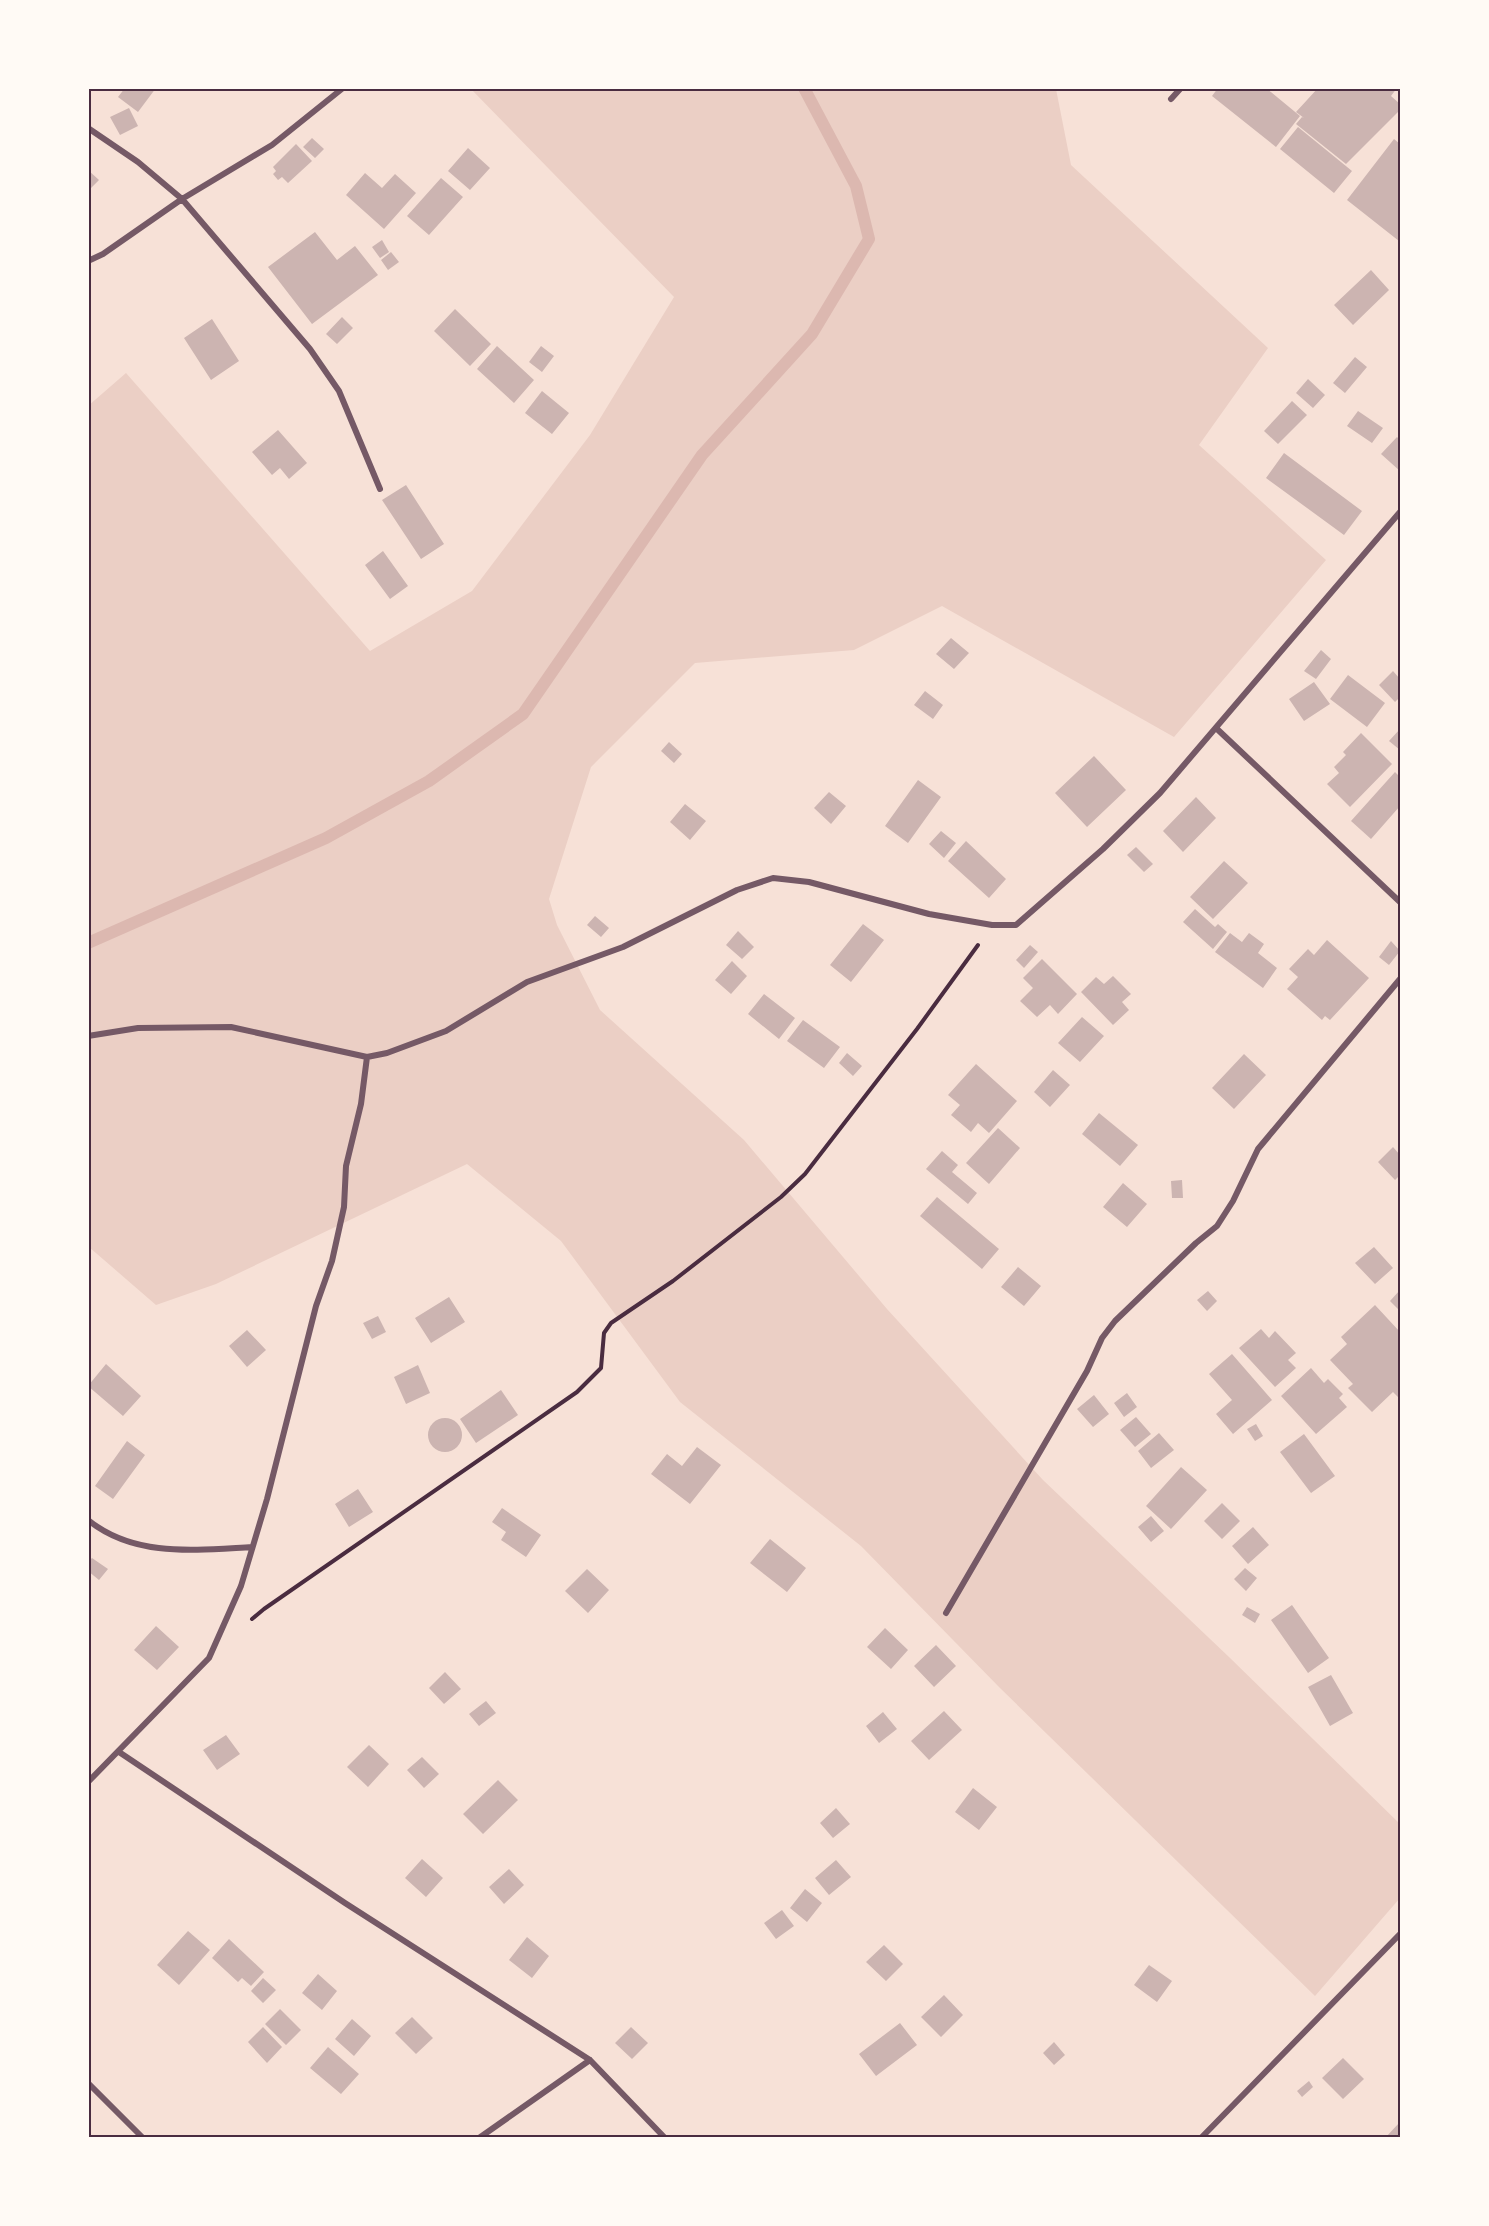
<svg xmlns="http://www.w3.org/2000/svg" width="1489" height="2226" viewBox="0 0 1489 2226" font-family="'Fira Sans',sans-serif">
  <rect width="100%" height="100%" fill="#f7e1d7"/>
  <path fill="#ebcfc5" d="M471,89H1056L1071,165L1268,348L1199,445L1326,560L1174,737L942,606L854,650L695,663L591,767L549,899L557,925L600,1010L744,1140L887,1309L1043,1480L1229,1657L1400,1824V1898L1315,1996L1000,1688L861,1546L680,1402L561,1241L467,1164L216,1284L156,1305L89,1247L88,406L126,373L370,651L472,591L590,435L674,297Z"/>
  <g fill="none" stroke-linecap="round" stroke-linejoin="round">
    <path stroke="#dcb8b0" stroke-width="12" d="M88,943L326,838L429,781L523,714L702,455L812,334L869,239L856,186L804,88"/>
  </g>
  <path fill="#ccb4b1" d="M125,88H156L138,112L118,97Z
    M1218,88H1266L1300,116L1276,147L1212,96Z
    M1318,88H1397L1391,96L1400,104V110L1346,164L1296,124L1302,117L1304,118L1296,112Z
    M129,108L138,126L120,135L110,117Z
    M1298,127L1352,171L1334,193L1280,149Z
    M312,138L324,149L315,158L303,147Z
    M1394,139L1400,144V238L1399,241L1347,200Z
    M296,144L312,161L288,183L282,177L278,180L273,174L276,171L273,167Z
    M468,148L490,168L470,190L448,171Z
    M88,170L99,180L88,191Z
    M365,173L382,188L395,174L416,193L384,229L346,195Z
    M441,178L463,197L429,235L407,216Z
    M315,232L337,260L355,246L378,275L312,324L268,267Z
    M382,240L389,252L380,258L372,247Z
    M391,252L399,262L388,270L381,260Z
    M1371,270L1389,290L1353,325L1334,305Z
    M455,309L491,344L470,366L434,331Z
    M342,317L353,328L337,344L326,334Z
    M212,319L239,361L211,380L184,338Z
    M497,346L534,380L514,403L477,369Z
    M541,346L554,356L542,372L529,362Z
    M1355,357L1367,367L1345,393L1333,383Z
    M1308,379L1325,395L1313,408L1296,393Z
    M542,391L569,413L552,434L525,413Z
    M1292,401L1307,415L1278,444L1264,431Z
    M1358,411L1383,428L1372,443L1347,426Z
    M278,430L307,463L289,479L280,468L272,475L252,452Z
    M1397,437L1400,440V471L1381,454Z
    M1284,453L1362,511L1344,535L1266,478Z
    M406,485L444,544L421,559L382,500Z
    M383,551L408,586L390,599L365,565Z
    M951,638L969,653L954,669L936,654Z
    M1321,650L1331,659L1316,679L1304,671Z
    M1393,671L1400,679V697L1395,702L1379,685Z
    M1348,675L1385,703L1367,727L1330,699Z
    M1314,682L1330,704L1304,721L1289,699Z
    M925,691L943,705L933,719L914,705Z
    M1400,729V750L1389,741Z
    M1361,733L1392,764L1350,807L1327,784L1339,773L1334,767L1346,755L1343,752Z
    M669,742L682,754L674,763L661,751Z
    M1094,756L1126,790L1087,827L1055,793Z
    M1395,772L1400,777V806L1371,839L1351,821Z
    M918,780L941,797L908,843L885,826Z
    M829,792L846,806L831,824L814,808Z
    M1196,797L1216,818L1183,852L1163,831Z
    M685,804L706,821L690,840L670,822Z
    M941,831L956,843L944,858L929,844Z
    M966,841L1006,879L989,898L948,861Z
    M1136,847L1153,864L1144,872L1127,855Z
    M1224,861L1248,883L1213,919L1190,897Z
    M1195,909L1215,927L1218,924L1227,932L1213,949L1183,922Z
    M595,916L609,928L601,937L587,925Z
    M863,924L884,940L851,982L830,965Z
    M738,931L754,947L742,959L726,945Z
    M1230,933L1242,942L1249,933L1264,944L1258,953L1277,968L1263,988L1215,952Z
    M1327,940L1369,978L1330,1020L1325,1016L1322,1020L1287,989L1298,977L1289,969L1308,949L1314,955Z
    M1391,941L1400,951L1389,965L1379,957Z
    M1030,945L1038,952L1024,968L1016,960Z
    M1042,959L1077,994L1058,1014L1050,1005L1037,1017L1020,1001L1033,988L1023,978Z
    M732,961L747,976L731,994L715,980Z
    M1113,976L1131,994L1122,1002L1129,1010L1113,1025L1081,992L1096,977L1104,984Z
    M764,994L795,1018L779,1039L748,1014Z
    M1082,1017L1104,1036L1080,1062L1058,1043Z
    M803,1020L840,1047L824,1068L787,1041Z
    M847,1053L862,1066L853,1076L839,1063Z
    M1244,1054L1266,1075L1234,1109L1212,1088Z
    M976,1064L1017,1101L989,1133L978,1123L971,1132L951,1115L960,1105L948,1095Z
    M1053,1070L1070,1085L1050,1107L1034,1092Z
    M1099,1113L1138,1145L1120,1166L1082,1134Z
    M998,1128L1020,1148L989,1184L966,1163Z
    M1393,1147L1400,1155V1175L1395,1180L1378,1162Z
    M942,1151L958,1165L952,1172L977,1193L968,1204L926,1169Z
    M1182,1180L1183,1198H1172L1171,1181Z
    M1123,1183L1147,1204L1127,1227L1103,1207Z
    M937,1197L999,1249L982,1269L920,1216Z
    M1374,1247L1393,1268L1375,1284L1355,1263Z
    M1018,1267L1041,1286L1024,1306L1001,1287Z
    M1400,1290V1311L1390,1301Z
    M1208,1291L1217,1301L1207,1311L1197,1300Z
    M449,1297L465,1322L431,1343L415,1318Z
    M1375,1305L1400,1332V1399L1393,1392L1372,1412L1348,1388L1353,1384L1330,1360L1347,1344L1341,1337Z
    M378,1316L386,1332L372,1339L363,1323Z
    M1261,1329L1269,1338L1275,1331L1296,1353L1288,1360L1296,1368L1275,1387L1239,1348Z
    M247,1330L266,1350L247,1367L229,1346Z
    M1232,1354L1272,1400L1233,1434L1216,1414L1232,1400L1209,1374Z
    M106,1364L141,1396L123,1416L88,1386Z
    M418,1365L430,1393L406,1404L394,1377Z
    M1311,1368L1324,1383L1328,1379L1343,1394L1339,1398L1347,1407L1316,1434L1281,1396Z
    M501,1390L518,1415L476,1443L460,1419Z
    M1127,1393L1137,1407L1124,1417L1114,1403Z
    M1094,1395L1109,1414L1093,1427L1077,1409Z
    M1136,1417L1151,1434L1135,1447L1120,1430Z
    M428 1435a17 17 0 1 1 34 0a17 17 0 1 1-34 0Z
    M1256,1424L1263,1436L1255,1441L1247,1429Z
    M1159,1433L1174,1450L1151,1468L1138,1451Z
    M1304,1434L1335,1476L1311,1493L1280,1452Z
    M127,1441L145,1455L113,1499L95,1486Z
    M697,1447L721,1465L690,1504L651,1474L667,1454L682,1466Z
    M1181,1467L1207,1490L1171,1529L1146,1506Z
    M358,1489L373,1512L349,1527L335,1504Z
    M1222,1503L1240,1521L1222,1539L1204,1521Z
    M502,1508L541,1535L526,1557L501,1540L506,1532L492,1522Z
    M1151,1516L1164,1531L1151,1542L1138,1527Z
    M1253,1527L1269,1545L1248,1564L1232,1546Z
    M770,1539L806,1568L787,1592L750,1563Z
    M92,1558L108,1569L99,1580L88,1571V1562Z
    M1245,1568L1257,1578L1246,1591L1234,1579Z
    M587,1569L609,1590L588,1613L565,1591Z
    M1292,1605L1329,1658L1308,1673L1271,1620Z
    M1247,1607L1260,1614L1255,1623L1242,1615Z
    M156,1626L179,1647L157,1670L134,1650Z
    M885,1628L908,1650L891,1669L867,1647Z
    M936,1645L956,1666L934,1687L914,1666Z
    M445,1672L461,1689L444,1704L429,1688Z
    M1331,1675L1353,1713L1330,1726L1308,1687Z
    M486,1701L496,1713L479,1726L469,1714Z
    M944,1711L962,1730L929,1760L911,1741Z
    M883,1712L897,1729L879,1743L866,1726Z
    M226,1735L240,1754L217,1770L203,1750Z
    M369,1745L389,1764L368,1787L347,1767Z
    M422,1757L439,1774L424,1788L407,1770Z
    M498,1780L518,1800L483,1834L463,1814Z
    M973,1788L997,1807L979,1830L955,1812Z
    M836,1808L850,1824L833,1838L820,1823Z
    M422,1859L443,1878L426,1897L405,1878Z
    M836,1860L851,1877L829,1895L815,1878Z
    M509,1869L524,1885L504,1904L489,1887Z
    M805,1889L822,1903L807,1922L790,1908Z
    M782,1910L794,1926L776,1939L764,1923Z
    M188,1931L210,1950L179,1985L157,1965Z
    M527,1937L549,1956L532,1978L509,1960Z
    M229,1939L264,1972L251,1986L242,1978L238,1982L212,1958Z
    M884,1945L903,1964L886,1981L866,1962Z
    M1149,1965L1172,1981L1157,2002L1134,1985Z
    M318,1974L337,1991L322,2010L302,1993Z
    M263,1978L276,1990L263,2003L251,1991Z
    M944,1995L963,2015L941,2037L921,2017Z
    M280,2009L301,2030L286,2045L265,2024Z
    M412,2017L433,2038L416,2054L395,2033Z
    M352,2019L371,2036L354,2056L335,2039Z
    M900,2023L917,2045L876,2076L859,2054Z
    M263,2027L282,2047L267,2063L248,2042Z
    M631,2027L648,2043L632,2059L615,2043Z
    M1054,2042L1065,2055L1054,2065L1043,2053Z
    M328,2047L359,2074L341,2094L310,2068Z
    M1343,2058L1364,2079L1343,2099L1322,2078Z
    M1309,2081L1313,2087L1302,2097L1297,2091Z
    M1400,2122V2138H1385Z"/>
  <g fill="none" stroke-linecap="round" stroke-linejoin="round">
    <path stroke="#4a2c40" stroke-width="4" d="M252,1619L264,1609L577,1392L601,1368L604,1333L611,1323L673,1281L781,1197L805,1174L917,1029L978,945"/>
    <path stroke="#755966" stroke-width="6" d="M1171,99L1181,88
      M88,128L138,162L182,199L310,349L339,391L380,489
      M88,261L103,254L182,199L272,145L343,88
      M1216,728L1400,902
      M88,1036L138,1028L231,1027L367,1057L387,1053L446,1031L527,982L623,947L737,890L773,878L809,882L929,914L992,925H1016L1103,849L1160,793L1400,512
      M88,1520C135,1558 196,1550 252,1547
      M946,1613L1087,1371L1102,1338L1115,1321L1196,1243L1217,1226L1233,1201L1258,1149L1400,979
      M119,1752L345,1903L590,2060L665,2138
      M88,1782L209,1658L241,1586L267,1499L316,1306L332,1261L344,1207L346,1166L361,1104L367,1057
      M88,2083L143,2138
      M479,2138L590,2060
      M1201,2138L1400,1934"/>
  </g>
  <rect width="1489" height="2226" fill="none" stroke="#fffaf5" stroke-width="180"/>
  <rect x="90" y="90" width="1309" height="2046" fill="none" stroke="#4a2c40" stroke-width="2"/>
</svg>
